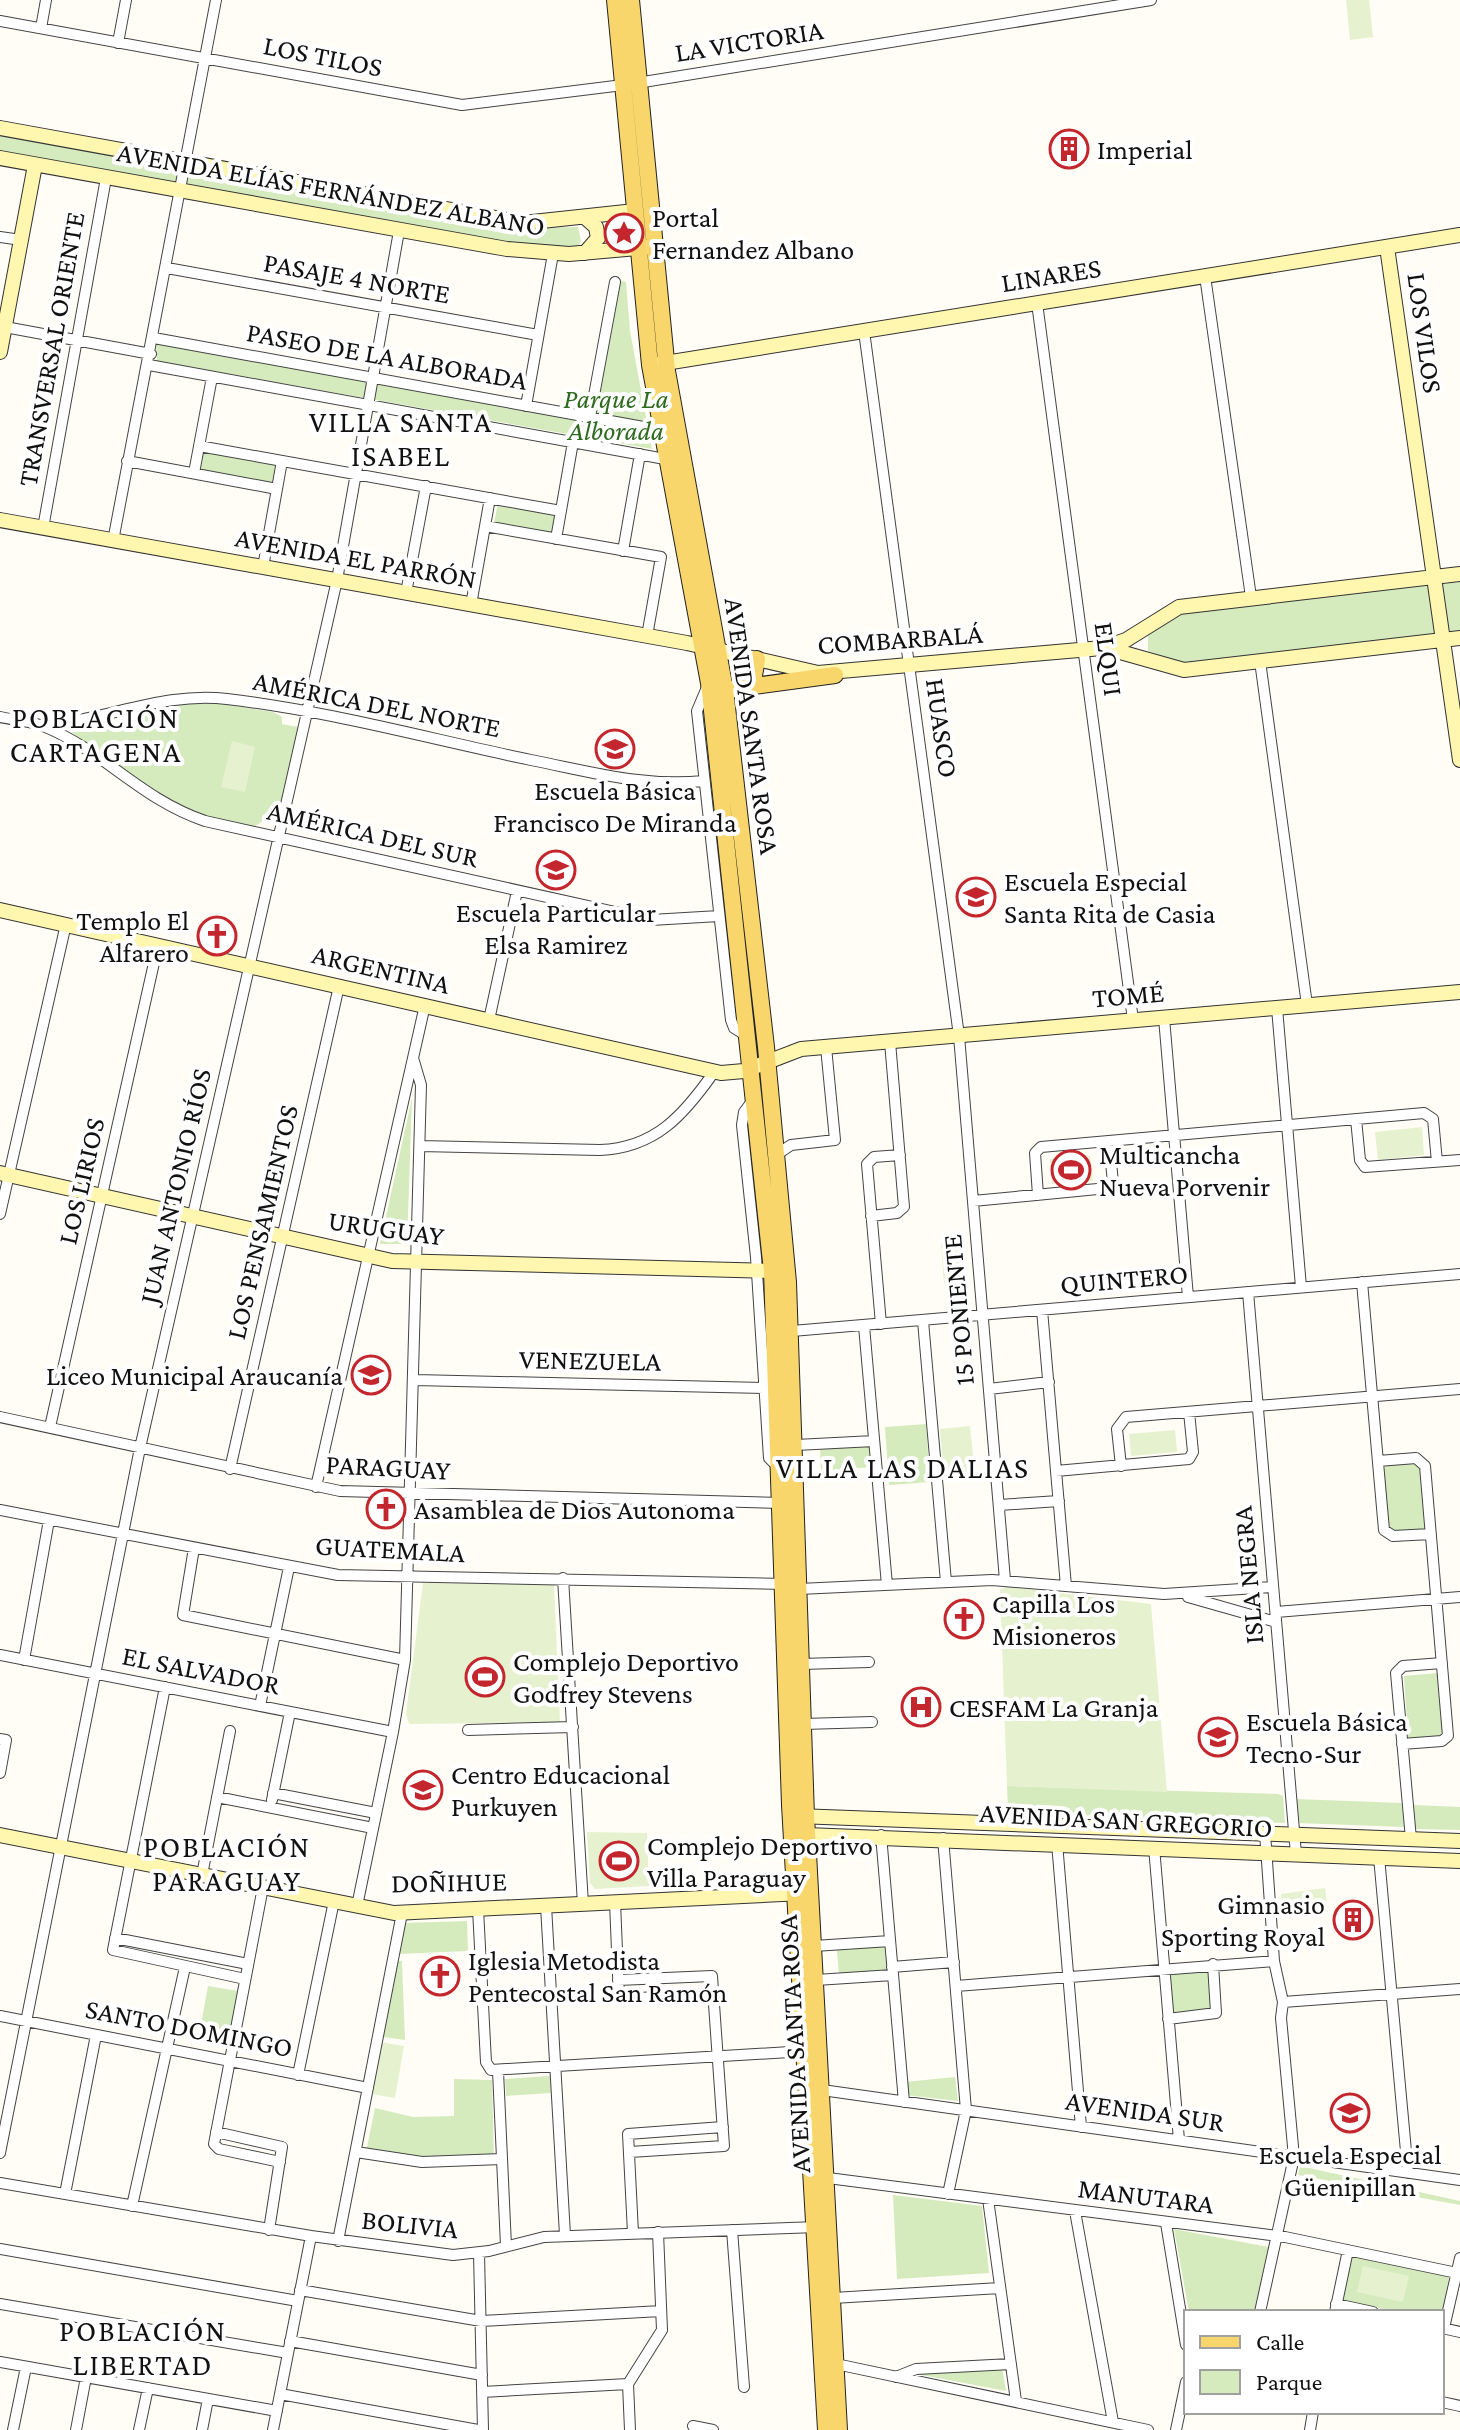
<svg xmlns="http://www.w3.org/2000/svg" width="1460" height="2430" viewBox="0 0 1460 2430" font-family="'Crimson Pro',serif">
  <rect width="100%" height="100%" fill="#fffdf5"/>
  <path fill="#d5ebbd" d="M0,133L518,228L578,227L581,241L578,247L516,246L0,151Z
    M613,279L626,282L630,331L652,449L157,361L156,344L586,421Z
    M203,449L277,462L273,484L199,471Z
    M498,503L555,514L551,533L494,523Z
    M1460,582V630L1181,664L1148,651V633L1174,612Z
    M211,702L273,712L282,717V724L298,727L277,822L265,820L253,827L200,817L152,793L69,730L121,721L167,704Z
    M412,1098L407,1244H380Z
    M926,1424L930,1482L889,1485L885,1427Z
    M872,1444L873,1467L821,1471L820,1448Z
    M1417,1461L1421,1464L1426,1527C1418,1533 1397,1535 1388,1530L1383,1470L1387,1464Z
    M1438,1673L1443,1736L1408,1738L1404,1676Z
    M1007,1786L1278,1794L1283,1796L1285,1823L1008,1812Z
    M1295,1799L1402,1803L1404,1827L1297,1823Z
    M1414,1805L1460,1807V1830L1415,1829Z
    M467,1921L468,1951L398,1954L402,1923Z
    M884,1938L887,1971L839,1974L836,1941Z
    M396,1961H402L405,2040L383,2037Z
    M1208,1970L1215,2008L1175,2015L1171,2012L1168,1977L1172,1973Z
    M208,1986L238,1991L227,2046L198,2041Z
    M550,2076L551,2093L506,2096L505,2079Z
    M955,2077L958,2101L906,2095L905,2082Z
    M454,2079L492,2080L494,2160L423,2163L366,2152L375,2108L413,2117L454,2116Z
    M1300,2166L1460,2201V2205L1298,2175Z
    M893,2195L982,2206L989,2273L897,2279Z
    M1174,2229L1268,2247L1255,2312H1189Z
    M1351,2255L1449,2277L1442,2313L1396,2312L1341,2300Z
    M1002,2368L1006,2391L917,2374Z"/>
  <path fill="#e6f2cf" d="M1346,0H1369L1373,37L1350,40Z
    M232,741L255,747L245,792L221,787Z
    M1422,1127L1424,1155L1378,1160L1375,1132Z
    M1090,1156L1093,1181L1052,1184L1050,1159Z
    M962,1242L966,1282L944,1284L941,1244Z
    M970,1426L975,1475L944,1478L940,1429Z
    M1175,1430L1177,1452L1131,1456L1129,1434Z
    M423,1583L554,1584L560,1722L409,1724L406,1714Z
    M1009,1587L1151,1604L1167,1792L1007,1786L1000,1589Z
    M587,1832L647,1833L649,1886L595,1889L590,1883Z
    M1325,1888L1328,1912L1283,1917L1281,1894Z
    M380,2042L404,2046L395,2098L371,2094Z
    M1363,2266L1409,2276L1403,2302L1357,2292Z"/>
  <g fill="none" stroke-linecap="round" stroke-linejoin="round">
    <defs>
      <path id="street" d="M0,21L462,105L631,84L1151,0
        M41,28L46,0
        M118,43L126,0
        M0,237L21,240
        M167,268L538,335
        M1205,276L1251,597
        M1037,303L1133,1020
        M5,327L151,354
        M864,331L959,1036L1005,1580
        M154,338L660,430
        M149,365L665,459
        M526,406L553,254
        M585,444L615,282
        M199,446L561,511
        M127,461L277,489
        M194,473L212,377
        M485,526L661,557L647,636
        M43,528L106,178
        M556,539L573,442
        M113,541L216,0
        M623,551L640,454
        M263,567L282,461
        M406,593L426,486
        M471,605L490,498
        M1260,661L1307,1005
        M708,685L697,711L731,1020L734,1028L747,1036
        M0,717C14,720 30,721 43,726C103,750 140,799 205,821L651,920L719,916
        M42,725C104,721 164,691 227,699C329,711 430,739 531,760C592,772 642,787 704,781
        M1277,1008L1301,1287
        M1164,1018L1188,1297
        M489,1020L517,891
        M753,1100L744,1112L742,1125L756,1257L769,1458L781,1470
        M1356,1119L1360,1160L1365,1167L1460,1160
        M420,1146L600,1150C655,1148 684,1115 714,1072
        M776,1155L791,1145L835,1140L826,1047
        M1038,1195L1035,1153L1041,1147L1424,1113L1433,1119L1437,1162
        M973,1201L1108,1188L1113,1183L1109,1141
        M0,1214L66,924
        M871,1216L897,1213L904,1207L890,1042
        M1362,1282L1384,1530L1393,1536L1431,1534
        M1248,1292L1296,1854
        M1042,1310L1066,1586
        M923,1321L946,1582
        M881,1324L867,1164L874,1157L900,1155
        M864,1326L887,1585
        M792,1331L1460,1274
        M415,1380L765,1388
        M989,1389L1049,1382
        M0,1417L340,1491L781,1503
        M50,1427L158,945
        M796,1445L874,1441
        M1378,1461L1416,1458L1425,1466L1448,1736L1442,1741L1402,1744
        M1121,1466L1117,1429L1126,1417L1460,1389
        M230,1469L339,986
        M1056,1471L1189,1459L1193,1452L1189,1412
        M316,1487L425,1005
        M999,1505L1059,1501
        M0,1510L338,1575L784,1584
        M194,1548L183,1615L405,1660
        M563,1578L583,1904
        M799,1589L992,1580L1164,1594L1273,1587
        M1188,1597L1276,1622
        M1276,1612L1460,1597
        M0,1655L393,1732
        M24,1660L49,1520
        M801,1664L869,1662
        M165,1687L113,1950L245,1979
        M260,1706L289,1567
        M803,1724L872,1722
        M468,1730L573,1727
        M0,1739L6,1740L0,1773
        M273,1793L376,1813
        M217,1797L373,1828
        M272,1800L290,1712
        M881,1835L904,2102
        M943,1838L966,2110L948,2194
        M1411,1839L1396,1673L1403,1666L1442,1663
        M1057,1843L1081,2127
        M1154,1847L1179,2140
        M1379,1857L1408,2173
        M202,1875L230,1731
        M263,1887L214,2144L219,2149L280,2162
        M615,1902L619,1999L715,1994
        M357,1906L393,1732L405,1660L421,1085L413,1058
        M546,1906L565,2235
        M478,1909L486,2062L491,2070L806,2051
        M115,1938L248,1964
        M814,1946L890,1941
        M892,1967L954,1962
        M618,1980L712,1976L724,2146L630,2152
        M816,1980L893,1975
        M956,1986L1274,1961
        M1283,2002L1460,1989
        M0,2016L368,2088
        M1168,2019L1216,2013L1213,1964
        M498,2071L506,2246
        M298,2075L334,1901
        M822,2090L1460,2180
        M216,2132L282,2147L269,2230
        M356,2152L422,2162L502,2159
        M0,2153L140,1448L337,580L399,231
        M828,2178L1285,2237L1457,2273
        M0,2183L311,2236L453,2255L489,2251L544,2237L817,2227
        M65,2194L96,2035
        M988,2199L1016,2401
        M132,2206L185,1967
        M1075,2211L1113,2422
        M1166,2223L1186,2345
        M732,2230L744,2387
        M633,2233L628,2134L723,2127
        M338,2241L402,1913
        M0,2249L298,2301
        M479,2253L483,2430
        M300,2290L481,2321L661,2311
        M833,2298L1000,2288
        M0,2304L288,2353
        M1336,2304L1373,2312
        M1260,2312L1294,2157L1281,2018L1283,2002L1274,1961L1265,1833
        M1335,2312L1348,2250
        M1442,2328L1460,2332
        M1444,2328L1460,2258
        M290,2341L482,2375
        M0,2362L277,2411
        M836,2364L1148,2430
        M896,2377L916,2369L1011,2364
        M482,2392L628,2384
        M280,2394L478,2430
        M1442,2402L1460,2406
        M693,2426L713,2430
        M13,2430L26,2367
        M76,2430L86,2377
        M139,2430L148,2388
        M202,2430L208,2399
        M273,2430L311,2236
        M630,2430L628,2384L662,2330L658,2232
        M1176,2430L1186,2382
        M1310,2430L1313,2412"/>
      <path id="secondary" d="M0,128L523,223L635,211
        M0,158L507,249L569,254L649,247
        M1387,247L1460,760
        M585,253L598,238L596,227L587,219
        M0,352L35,165
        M659,364L1460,235
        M0,520L687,643L818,673L1102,648L1126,640L1179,607L1460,574
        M1106,648L1184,670L1460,638
        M0,910L721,1073L744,1071L801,1049L1460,992
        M0,1173L392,1261L772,1271
        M797,1816L1460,1841
        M798,1831L807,1835L1460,1861
        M0,1835L394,1913L803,1893"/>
      <path id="primary" d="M615,0L650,365L709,683L772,1271L790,1805L826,2430
        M631,0L667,371L725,690L766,1047L788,1282L806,1816L839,2430
        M752,686L757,659
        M725,690L835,675"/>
    </defs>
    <use href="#street" stroke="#444" stroke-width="12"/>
    <use href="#secondary" stroke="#333" stroke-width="16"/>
    <use href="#primary" stroke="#222" stroke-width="18"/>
    <use href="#street" stroke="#fff" stroke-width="10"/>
    <use href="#secondary" stroke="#fff6b0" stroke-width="14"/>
    <use href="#primary" stroke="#f9d66b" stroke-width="16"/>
  </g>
  <defs>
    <symbol id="building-ring" viewBox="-11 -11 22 22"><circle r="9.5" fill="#fff" stroke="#c4262e" stroke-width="1.5"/><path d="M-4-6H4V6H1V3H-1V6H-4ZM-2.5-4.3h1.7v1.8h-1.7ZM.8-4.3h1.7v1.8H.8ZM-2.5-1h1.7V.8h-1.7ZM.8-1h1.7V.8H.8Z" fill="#c4262e"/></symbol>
    <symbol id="sight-ring" viewBox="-11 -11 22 22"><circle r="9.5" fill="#fff" stroke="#c4262e" stroke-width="1.5"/><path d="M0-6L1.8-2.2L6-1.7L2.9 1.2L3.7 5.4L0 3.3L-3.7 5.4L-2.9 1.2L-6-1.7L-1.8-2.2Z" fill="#c4262e"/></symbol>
    <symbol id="school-ring" viewBox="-11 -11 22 22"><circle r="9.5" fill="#fff" stroke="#c4262e" stroke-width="1.5"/><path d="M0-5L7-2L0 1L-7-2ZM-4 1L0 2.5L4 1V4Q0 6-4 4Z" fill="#c4262e"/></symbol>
    <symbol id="church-ring" viewBox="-11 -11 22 22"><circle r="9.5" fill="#fff" stroke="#c4262e" stroke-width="1.5"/><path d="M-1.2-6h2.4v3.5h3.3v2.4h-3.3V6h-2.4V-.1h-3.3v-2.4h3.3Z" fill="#c4262e"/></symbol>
    <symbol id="stadium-ring" viewBox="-11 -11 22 22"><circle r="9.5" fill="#fff" stroke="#c4262e" stroke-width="1.5"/><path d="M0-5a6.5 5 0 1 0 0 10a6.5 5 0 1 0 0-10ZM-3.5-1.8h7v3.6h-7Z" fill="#c4262e"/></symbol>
    <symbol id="hospital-ring" viewBox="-11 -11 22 22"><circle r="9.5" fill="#fff" stroke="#c4262e" stroke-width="1.5"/><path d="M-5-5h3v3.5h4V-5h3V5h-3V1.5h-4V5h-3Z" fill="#c4262e"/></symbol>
  </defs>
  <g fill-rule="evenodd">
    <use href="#building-ring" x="1047" y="127" width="44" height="44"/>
    <use href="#sight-ring" x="602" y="211" width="44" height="44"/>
    <use href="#school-ring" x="593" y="727" width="44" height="44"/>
    <use href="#school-ring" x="534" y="848" width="44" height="44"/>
    <use href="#school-ring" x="954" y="875" width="44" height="44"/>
    <use href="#church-ring" x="195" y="914" width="44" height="44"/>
    <use href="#stadium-ring" x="1049" y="1148" width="44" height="44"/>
    <use href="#school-ring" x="349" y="1353" width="44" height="44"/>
    <use href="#church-ring" x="364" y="1487" width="44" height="44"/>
    <use href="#church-ring" x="942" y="1597" width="44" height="44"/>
    <use href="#stadium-ring" x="463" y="1655" width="44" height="44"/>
    <use href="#hospital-ring" x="899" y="1685" width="44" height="44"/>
    <use href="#school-ring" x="1196" y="1715" width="44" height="44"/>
    <use href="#school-ring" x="401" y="1768" width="44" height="44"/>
    <use href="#stadium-ring" x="597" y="1839" width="44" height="44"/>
    <use href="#building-ring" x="1331" y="1898" width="44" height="44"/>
    <use href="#church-ring" x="418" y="1954" width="44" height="44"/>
    <use href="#school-ring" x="1328" y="2091" width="44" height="44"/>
  </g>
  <g text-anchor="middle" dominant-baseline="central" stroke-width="8" stroke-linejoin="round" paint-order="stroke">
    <g font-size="28" fill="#111" stroke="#fff">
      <text transform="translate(749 41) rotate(-9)">LA VICTORIA</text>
      <text transform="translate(323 56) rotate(11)">LOS TILOS</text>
      <text transform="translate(331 189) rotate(10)">AVENIDA ELÍAS FERNÁNDEZ ALBANO</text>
      <text transform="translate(1051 275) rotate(-9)">LINARES</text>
      <text transform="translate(357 278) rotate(10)">PASAJE 4 NORTE</text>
      <text transform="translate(1425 333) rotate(82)">LOS VILOS</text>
      <text transform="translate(51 349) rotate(-80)">TRANSVERSAL ORIENTE</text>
      <text transform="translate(387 356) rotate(10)">PASEO DE LA ALBORADA</text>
      <text transform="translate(356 558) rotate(10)">AVENIDA EL PARRÓN</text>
      <text transform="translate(900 639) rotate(-4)">COMBARBALÁ</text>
      <text transform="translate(1109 659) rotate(82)">ELQUI</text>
      <text transform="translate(377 704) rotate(11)">AMÉRICA DEL NORTE</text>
      <text transform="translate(752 726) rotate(82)">AVENIDA SANTA ROSA</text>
      <text transform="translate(942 728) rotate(82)">HUASCO</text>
      <text transform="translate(373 834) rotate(13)">AMÉRICA DEL SUR</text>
      <text transform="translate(381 969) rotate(13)">ARGENTINA</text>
      <text transform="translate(1128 995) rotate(-5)">TOMÉ</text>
      <text transform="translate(81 1181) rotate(-77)">LOS LIRIOS</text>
      <text transform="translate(175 1186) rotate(-77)">JUAN ANTONIO RÍOS</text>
      <text transform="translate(262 1222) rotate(-77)">LOS PENSAMIENTOS</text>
      <text transform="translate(386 1228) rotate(8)">URUGUAY</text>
      <text transform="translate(1124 1279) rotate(-5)">QUINTERO</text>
      <text transform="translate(958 1310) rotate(-95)">15 PONIENTE</text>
      <text transform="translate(590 1360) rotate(1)">VENEZUELA</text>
      <text transform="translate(388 1467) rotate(3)">PARAGUAY</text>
      <text transform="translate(390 1549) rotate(3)">GUATEMALA</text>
      <text transform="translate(1248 1575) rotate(-95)">ISLA NEGRA</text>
      <text transform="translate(201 1670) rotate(11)">EL SALVADOR</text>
      <text transform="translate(1126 1820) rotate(3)">AVENIDA SAN GREGORIO</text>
      <text transform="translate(449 1882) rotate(-1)">DOÑIHUE</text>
      <text transform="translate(189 2028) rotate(11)">SANTO DOMINGO</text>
      <text transform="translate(794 2044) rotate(-93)">AVENIDA SANTA ROSA</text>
      <text transform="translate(1145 2111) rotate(8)">AVENIDA SUR</text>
      <text transform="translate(1146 2196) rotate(7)">MANUTARA</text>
      <text transform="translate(410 2224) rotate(6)">BOLIVIA</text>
    </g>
    <g font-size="28" fill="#111" stroke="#fff" text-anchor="start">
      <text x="1097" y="149">Imperial</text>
      <text x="652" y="217">Portal<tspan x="652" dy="32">Fernandez Albano</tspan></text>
      <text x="615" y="790" text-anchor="middle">Escuela Básica<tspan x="615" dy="32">Francisco De Miranda</tspan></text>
      <text x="1004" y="881">Escuela Especial<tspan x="1004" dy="32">Santa Rita de Casia</tspan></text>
      <text x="556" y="912" text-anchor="middle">Escuela Particular<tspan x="556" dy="32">Elsa Ramirez</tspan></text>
      <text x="189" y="920" text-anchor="end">Templo El<tspan x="189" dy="32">Alfarero</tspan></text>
      <text x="1099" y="1154">Multicancha<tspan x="1099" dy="32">Nueva Porvenir</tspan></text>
      <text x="343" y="1375" text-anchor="end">Liceo Municipal Araucanía</text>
      <text x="414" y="1509">Asamblea de Dios Autonoma</text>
      <text x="992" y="1603">Capilla Los<tspan x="992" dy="32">Misioneros</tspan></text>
      <text x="513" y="1661">Complejo Deportivo<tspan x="513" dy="32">Godfrey Stevens</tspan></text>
      <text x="949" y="1707">CESFAM La Granja</text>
      <text x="1246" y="1721">Escuela Básica<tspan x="1246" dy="32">Tecno-Sur</tspan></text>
      <text x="451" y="1774">Centro Educacional<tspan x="451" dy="32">Purkuyen</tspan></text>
      <text x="647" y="1845">Complejo Deportivo<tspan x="647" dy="32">Villa Paraguay</tspan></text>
      <text x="1325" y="1904" text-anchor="end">Gimnasio<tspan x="1325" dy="32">Sporting Royal</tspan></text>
      <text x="468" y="1960">Iglesia Metodista<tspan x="468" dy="32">Pentecostal San Ramón</tspan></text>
      <text x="1350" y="2154" text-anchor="middle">Escuela Especial<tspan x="1350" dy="32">Güenipillan</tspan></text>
    </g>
    <g font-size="28" font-style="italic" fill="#2f6b1f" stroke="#fff">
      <text x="616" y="398">Parque La<tspan x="616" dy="32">Alborada</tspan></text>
    </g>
    <g font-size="30" letter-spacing="2" fill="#111" stroke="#fff">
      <text x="401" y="421">VILLA SANTA<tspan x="401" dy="34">ISABEL</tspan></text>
      <text x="96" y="717">POBLACIÓN<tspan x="96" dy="34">CARTAGENA</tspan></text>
      <text x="903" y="1467">VILLA LAS DALIAS</text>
      <text x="227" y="1846">POBLACIÓN<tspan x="227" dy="34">PARAGUAY</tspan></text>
      <text x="143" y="2330">POBLACIÓN<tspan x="143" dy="34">LIBERTAD</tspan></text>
    </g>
  </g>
  <rect x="1184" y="2310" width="260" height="104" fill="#ffffff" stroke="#a0a0a0" stroke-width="2"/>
  <rect x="1200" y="2336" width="40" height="12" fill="#f9d66b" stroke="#a0a0a0" stroke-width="2"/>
  <text x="1256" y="2350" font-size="24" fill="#111111">Calle</text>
  <rect x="1200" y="2370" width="40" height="24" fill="#d5ebbd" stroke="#a0a0a0" stroke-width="2"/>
  <text x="1256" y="2390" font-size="24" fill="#111111">Parque</text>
</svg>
